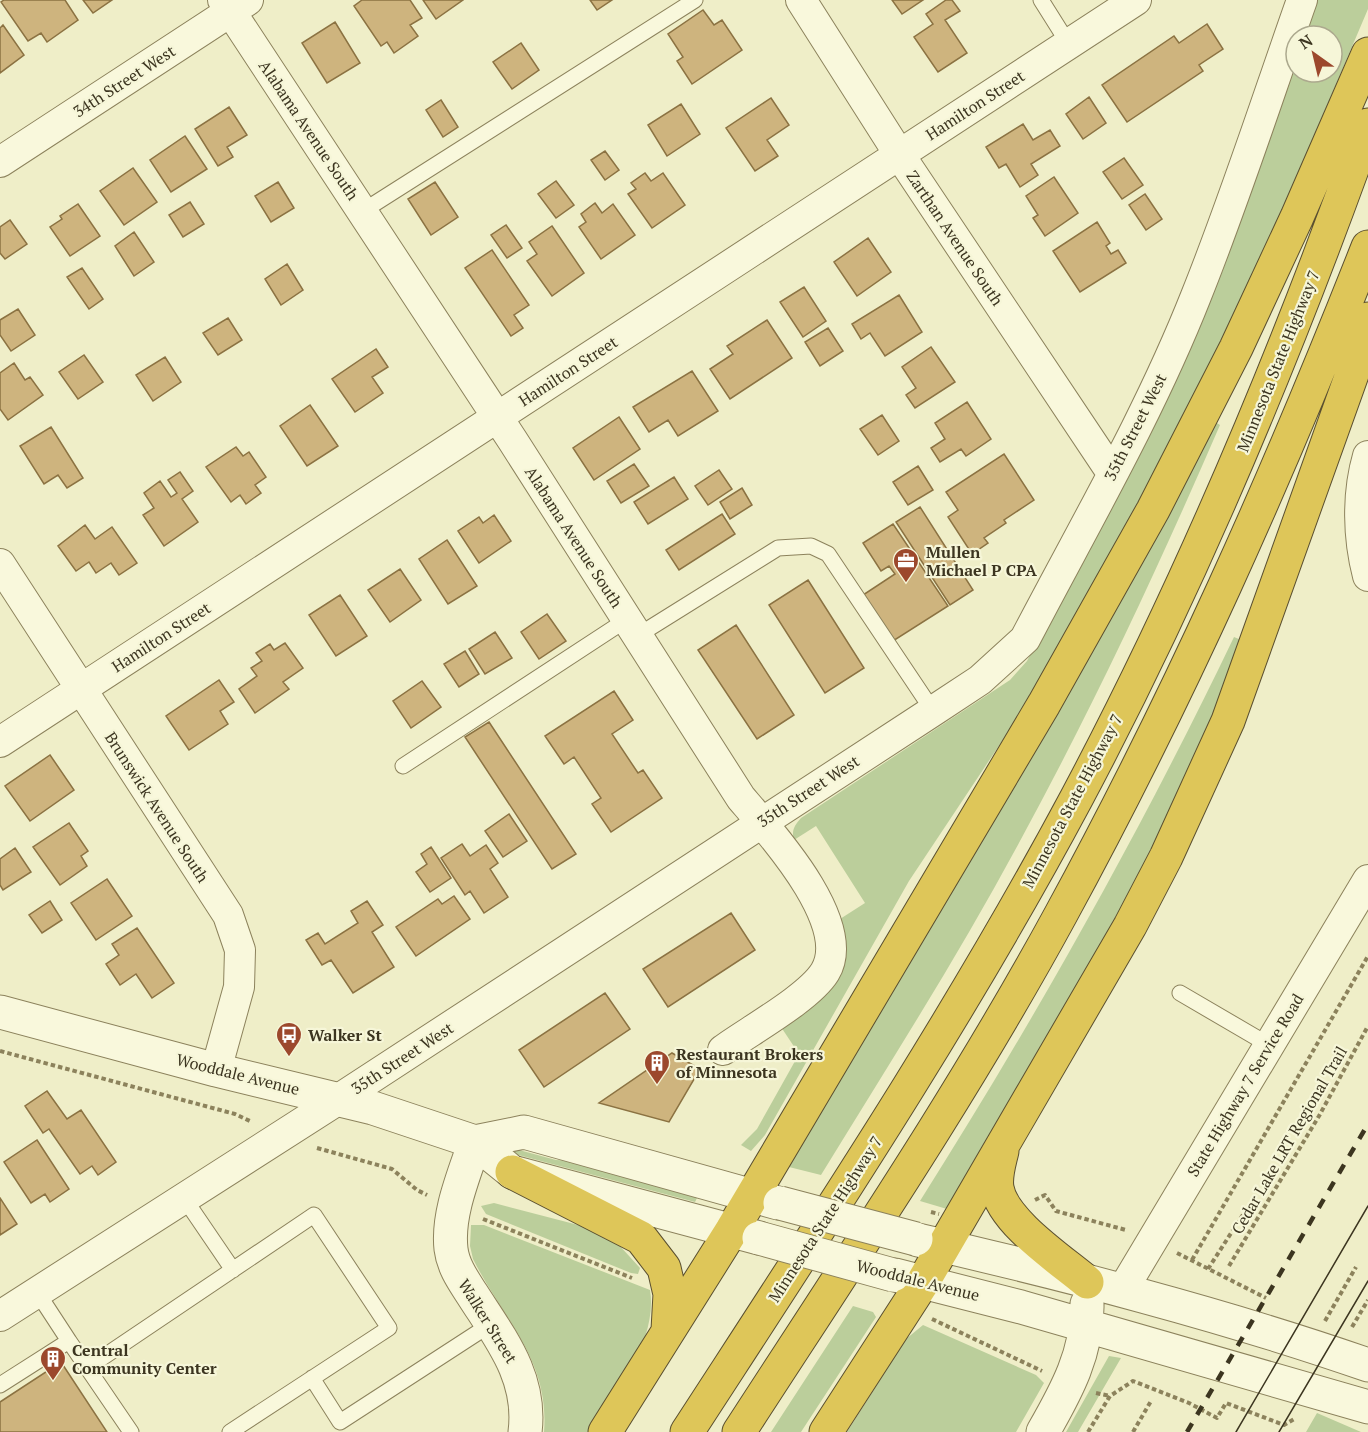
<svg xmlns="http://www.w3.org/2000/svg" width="1368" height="1432" viewBox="0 0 1368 1432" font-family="'PT Serif',serif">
  <rect width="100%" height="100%" fill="#efeec8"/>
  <path fill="#bbce9b" d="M1317,0H1368V9L1255,275L1158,475L1034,693L909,881L765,1135L751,1151L741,1145L757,1129L799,1054L777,1021L840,919L865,903L816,826L794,840C791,830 795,825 801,818L1010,680L1027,661L1181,365L1223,270L1296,60V72H1332V36H1304Z
    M1209,418L1220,425C1159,566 1094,705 1020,841C959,955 889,1064 821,1175L789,1167Z
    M1234,637L1246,642L1165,835L947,1209L920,1201C1035,1019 1141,831 1234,637Z
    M501,1145L556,1160L595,1162L698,1196L695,1202L500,1150Z
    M494,1203L582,1226L619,1245L640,1268L638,1274L631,1273L486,1214L481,1206Z
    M471,1225H484L650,1290C658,1337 618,1391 597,1432H544C550,1360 503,1319 473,1259L470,1246Z
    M853,1306L873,1312L876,1317L801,1432H771Z
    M923,1325L1036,1375L1044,1383L1016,1432H847L906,1339Z
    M1109,1356L1121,1358L1078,1432H1066Z
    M1317,1413L1361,1432H1306Z"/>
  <path fill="#ceb47e" stroke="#8b7242" stroke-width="1.5" d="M4,0H65L78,20L47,42L41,33L28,41L1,2Z
    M83,0H112L93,13Z
    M362,0H410L422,18L410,25L418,36L394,53L387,42L381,46L354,6Z
    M423,0H463L436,19Z
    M590,0H612L597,10Z
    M892,0H923L902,14Z
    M946,0H952L960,11L945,20L967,53L938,72L914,37L933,24L926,14Z
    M703,10L714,25L722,20L742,50L692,84L677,61L683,57L668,34Z
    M335,22L360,63L327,83L302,43Z
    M1207,24L1223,49L1199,65L1203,71L1127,122L1102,85L1174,36L1179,43Z
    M3,25L24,55L0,73V28Z
    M521,43L539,70L512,89L493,62Z
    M1089,97L1106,123L1083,139L1066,114Z
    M771,98L789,125L767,140L778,156L755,171L726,128Z
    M441,100L458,127L443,137L426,110Z
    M681,104L700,134L667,156L648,125Z
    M229,107L247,135L227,147L233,157L218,166L195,129Z
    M1023,124L1033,140L1050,130L1060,146L1031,164L1038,175L1020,187L1006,164L999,168L986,147Z
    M185,136L207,169L171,192L150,160Z
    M605,151L619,170L605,180L591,160Z
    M1124,158L1143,185L1122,199L1103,172Z
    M133,168L157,202L124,225L100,191Z
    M645,173L651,181L663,173L685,205L652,228L628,194L636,189L631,183Z
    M1054,177L1078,213L1045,236L1033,218L1038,215L1026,196Z
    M556,181L574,205L556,218L538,194Z
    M278,182L294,208L271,222L255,196Z
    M435,182L458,217L431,235L408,199Z
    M1145,194L1162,219L1146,230L1129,205Z
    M190,202L204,224L183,237L169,215Z
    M595,203L602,213L613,204L635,235L601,259L579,227L586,222L581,214Z
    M78,204L100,236L70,256L50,227L62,219L60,216Z
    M10,220L27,244L5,259L0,253V227Z
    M1097,222L1110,243L1106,246L1111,254L1118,250L1126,263L1080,292L1053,251Z
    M506,225L522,248L507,258L491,235Z
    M552,226L584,273L552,296L527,261L537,254L529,242Z
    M134,232L154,262L134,276L115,246Z
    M868,238L891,272L857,296L834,262Z
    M492,250L529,305L514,315L523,328L511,336L465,268Z
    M287,264L303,290L281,305L265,279Z
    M82,268L103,299L89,309L67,277Z
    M804,287L826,321L803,337L780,302Z
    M899,295L922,332L885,356L870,333L861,339L852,324Z
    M18,309L35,335L11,351L0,335V320Z
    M228,318L242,340L218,355L203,333Z
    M767,320L792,358L730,399L710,369L733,354L727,346Z
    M828,328L843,351L820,366L805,342Z
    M931,347L955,382L915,408L906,395L916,388L902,367Z
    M376,349L388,367L372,377L383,393L355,412L332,379Z
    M84,355L103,382L78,399L59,372Z
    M165,357L181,382L153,401L136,375Z
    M14,363L25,380L30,377L43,395L8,420L0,409V373Z
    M692,371L718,411L678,436L668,420L649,432L633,407Z
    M967,402L991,439L966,456L961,449L940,462L931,448L945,439L935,423Z
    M310,405L338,446L307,466L280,426Z
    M882,415L899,441L878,455L860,429Z
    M619,417L640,449L594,480L573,448Z
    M51,427L83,478L67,488L58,475L44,484L20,446Z
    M236,447L243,456L249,452L266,477L255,485L261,493L246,504L240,495L231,502L206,467Z
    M1004,454L1034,500L1004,520L1006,523L984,538L988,543L972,554L948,517L958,510L946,492Z
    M634,464L649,486L621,503L607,481Z
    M918,466L933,490L908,505L893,482Z
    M719,470L732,489L708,505L695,486Z
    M180,472L193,491L182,499L198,522L164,546L143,515L154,508L144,493L160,481L171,497L177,493L168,480Z
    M674,477L688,499L648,524L634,502Z
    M742,488L752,505L730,519L720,502Z
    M920,507L973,590L950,605L896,522Z
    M722,514L735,534L679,570L666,550Z
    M494,515L511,541L479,563L458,531L479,517L483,523Z
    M893,524L948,606L893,641L863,595L895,574L889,566L881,571L863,543Z
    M85,525L95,539L112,527L137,563L119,575L111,563L96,573L89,562L76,571L58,546Z
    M447,540L477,586L448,604L419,559Z
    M400,569L421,600L390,622L368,590Z
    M808,580L864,668L825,693L769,605Z
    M340,595L367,636L336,656L309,615Z
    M547,614L566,641L539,659L521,632Z
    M736,625L794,715L757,739L698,650Z
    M495,632L512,658L485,674L469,649Z
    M285,643L303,668L283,682L289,689L255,713L239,689L257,676L251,668L262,661L256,653L270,644L274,650Z
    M465,651L479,674L459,687L444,664Z
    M219,680L234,702L220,711L228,724L189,750L166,716Z
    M422,681L441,707L411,728L393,701Z
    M614,691L633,720L612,734L638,773L643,770L662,798L611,832L592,804L601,798L574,757L564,764L545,736Z
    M489,722L576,854L552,869L465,737Z
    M50,755L74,790L30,821L5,786Z
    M509,814L527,841L503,857L485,831Z
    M69,823L88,851L81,856L87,866L60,885L33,847Z
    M462,844L470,856L486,845L498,863L490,869L508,897L484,913L470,891L465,895L441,858Z
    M431,847L451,878L430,892L416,872L427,864L421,854Z
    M15,848L31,872L3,890L0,885V859Z
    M107,879L132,916L96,940L71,903Z
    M454,896L470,919L416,956L396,927L438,899L442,904Z
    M50,901L62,920L42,933L29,915Z
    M367,901L383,925L372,932L394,967L353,993L331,960L322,965L306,940L318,933L325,944L358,923L351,911Z
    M731,913L755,950L668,1007L643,969Z
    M137,928L174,983L152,998L136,974L120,985L106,964L119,955L112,944Z
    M605,993L630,1029L544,1087L519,1050Z
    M672,1053L700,1069L669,1122L599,1103Z
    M47,1091L67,1119L81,1110L116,1162L98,1175L92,1166L80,1174L49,1129L43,1133L25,1106Z
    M37,1140L69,1189L50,1202L45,1194L31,1203L4,1162Z
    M0,1198L17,1224L0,1235Z
    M61,1362L107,1432H0V1402Z"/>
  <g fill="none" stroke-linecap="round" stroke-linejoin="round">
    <defs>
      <path id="service" d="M1041,0L1068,43
        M363,211L695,0
        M637,636L778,548L811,546L828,554L933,711
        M403,766L626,620
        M1180,993L1269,1045
        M184,1198L233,1270
        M37,1292L69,1341
        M87,1368L314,1215L389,1328L230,1432
        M312,1378L340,1422L491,1324
        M0,1385L69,1341L131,1432"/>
      <path id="minor" d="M223,0L513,441L741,798C771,833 854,924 825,972C809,998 749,1031 723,1050
        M801,0L899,154L1112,473
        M0,162L248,0
        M1368,456C1357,494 1358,538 1368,576
        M0,564L228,915L240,950L239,987L216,1070
        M0,742L1136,0
        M1122,1291L1368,880
        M0,1316L339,1099L933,711L980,680L1025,639C1084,526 1149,415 1196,296C1235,199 1267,99 1302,0"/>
      <path id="tertiary" d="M0,1012L216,1070L373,1108L475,1142L512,1172L759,1238
        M475,1142L524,1132L778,1203
        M475,1142C464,1175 447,1214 451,1249C453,1266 463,1280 472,1294C500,1338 532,1377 525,1432
        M918,1240C1069,1275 1221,1314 1368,1365
        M895,1275L1021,1307L1368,1407
        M1043,1432C1066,1392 1088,1352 1087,1304"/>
      <path id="motorway" d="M1002,1151C999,1164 995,1176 997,1188C1003,1222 1061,1260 1087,1282
        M512,1172L641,1238L664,1268L670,1294L668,1330
        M605,1432L732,1230L1044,704L1153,510L1236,348L1297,217L1368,54
        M687,1432C822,1224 959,1018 1076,799C1191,583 1286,355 1368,125
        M739,1432C849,1262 963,1094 1060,916C1179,698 1277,478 1368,247
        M826,1432L923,1282L1130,926L1166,857L1228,721L1361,349L1368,319"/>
    </defs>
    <use href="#service" stroke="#8c825c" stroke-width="17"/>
    <use href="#minor" stroke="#8c825c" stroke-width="32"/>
    <use href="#tertiary" stroke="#8c825c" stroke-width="35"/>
    <use href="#motorway" stroke="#5a4f30" stroke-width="35"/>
    <path stroke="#8c825c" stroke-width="4" stroke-dasharray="4.5 3" stroke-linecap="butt" d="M0,1051L235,1114L252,1122
      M317,1148L392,1169L417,1190L427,1195
      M1035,1200L1045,1195L1056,1211L1126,1230
      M483,1219L632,1278
      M1177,1253L1266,1298
      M1192,1260L1368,956
      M1229,1266L1319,1116L1368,1026
      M1208,1269L1244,1213
      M932,1319L1042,1371
      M1325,1321L1356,1267
      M1352,1327L1368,1300
      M1096,1393L1110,1396
      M1088,1432L1110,1396L1133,1381L1189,1403L1217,1418L1226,1403L1284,1425L1296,1418
      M1133,1432L1151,1401"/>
    <use href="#service" stroke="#f9f8dc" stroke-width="15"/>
    <use href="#minor" stroke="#f9f8dc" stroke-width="30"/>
    <use href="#tertiary" stroke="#f9f8dc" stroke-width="33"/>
    <use href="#motorway" stroke="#dec659" stroke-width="33"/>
    <path stroke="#3c3520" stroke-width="1.5" d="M1236,1432L1368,1206
      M1279,1432L1368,1281"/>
    <path stroke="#3c3520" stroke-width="4.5" stroke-dasharray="10 10" stroke-linecap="butt" d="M1187,1432L1368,1124"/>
    <defs>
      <path id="tertiary-bridge" d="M780,1203L916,1239
        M759,1238L893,1275"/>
    </defs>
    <use href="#tertiary-bridge" stroke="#8c825c" stroke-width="35" stroke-linecap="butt"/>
    <path stroke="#8c825c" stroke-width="4" stroke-dasharray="4.5 3" stroke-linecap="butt" d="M931,1212L939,1214"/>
    <use href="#tertiary-bridge" stroke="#f9f8dc" stroke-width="33"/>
  </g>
  <defs>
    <symbol id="office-pin" viewBox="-11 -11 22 30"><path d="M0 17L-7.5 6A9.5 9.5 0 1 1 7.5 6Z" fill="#9c482c" stroke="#f6f6d8"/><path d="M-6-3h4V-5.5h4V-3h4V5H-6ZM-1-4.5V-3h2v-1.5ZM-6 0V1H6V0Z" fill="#fff"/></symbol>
    <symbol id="bus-pin" viewBox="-11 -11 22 30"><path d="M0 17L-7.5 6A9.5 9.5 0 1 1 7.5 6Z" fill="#9c482c" stroke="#f6f6d8"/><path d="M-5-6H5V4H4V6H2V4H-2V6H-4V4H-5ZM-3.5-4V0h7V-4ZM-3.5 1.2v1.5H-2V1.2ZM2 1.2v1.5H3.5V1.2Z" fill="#fff"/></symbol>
    <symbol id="building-pin" viewBox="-11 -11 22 30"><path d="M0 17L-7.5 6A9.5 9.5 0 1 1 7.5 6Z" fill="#9c482c" stroke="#f6f6d8"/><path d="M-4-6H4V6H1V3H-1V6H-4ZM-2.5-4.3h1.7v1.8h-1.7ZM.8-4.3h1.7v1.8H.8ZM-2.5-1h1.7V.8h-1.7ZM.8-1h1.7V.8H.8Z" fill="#fff"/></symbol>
  </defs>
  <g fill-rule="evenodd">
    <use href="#office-pin" x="891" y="546" width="30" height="40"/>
    <use href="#bus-pin" x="274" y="1020" width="30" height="40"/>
    <use href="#building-pin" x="642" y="1048" width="30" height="40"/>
    <use href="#building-pin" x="38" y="1344" width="30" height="40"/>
  </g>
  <g text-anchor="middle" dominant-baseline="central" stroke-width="4.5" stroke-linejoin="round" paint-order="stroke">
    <g font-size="16" fill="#3c3520" stroke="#f6f6d8">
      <text transform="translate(124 81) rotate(-33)">34th Street West</text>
      <text transform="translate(975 105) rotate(-33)">Hamilton Street</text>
      <text transform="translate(309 130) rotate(56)">Alabama Avenue South</text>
      <text transform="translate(955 238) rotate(56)">Zarthan Avenue South</text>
      <text transform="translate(1278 361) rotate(-68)">Minnesota State Highway 7</text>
      <text transform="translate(568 371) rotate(-33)">Hamilton Street</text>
      <text transform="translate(1135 427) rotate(-63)">35th Street West</text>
      <text transform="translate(574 537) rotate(57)">Alabama Avenue South</text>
      <text transform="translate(161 637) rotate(-33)">Hamilton Street</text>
      <text transform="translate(808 791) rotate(-33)">35th Street West</text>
      <text transform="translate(1072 801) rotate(-62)">Minnesota State Highway 7</text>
      <text transform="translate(157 807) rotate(57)">Brunswick Avenue South</text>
      <text transform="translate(402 1058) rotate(-33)">35th Street West</text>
      <text transform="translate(238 1074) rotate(14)">Wooddale Avenue</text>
      <text transform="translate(1245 1085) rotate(-59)">State Highway 7 Service Road</text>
      <text transform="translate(1289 1140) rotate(-60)">Cedar Lake LRT Regional Trail</text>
      <text transform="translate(825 1219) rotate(-57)">Minnesota State Highway 7</text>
      <text transform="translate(918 1280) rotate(14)">Wooddale Avenue</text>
      <text transform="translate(488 1321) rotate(58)">Walker Street</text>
    </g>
    <g font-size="16" font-weight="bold" fill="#3c3520" stroke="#f6f6d8" text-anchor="start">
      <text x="926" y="552">Mullen<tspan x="926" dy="18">Michael P CPA</tspan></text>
      <text x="308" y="1035">Walker St</text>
      <text x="676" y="1054">Restaurant Brokers<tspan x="676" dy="18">of Minnesota</tspan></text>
      <text x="72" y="1350">Central<tspan x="72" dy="18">Community Center</tspan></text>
    </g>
  </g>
  <g transform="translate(1314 54) rotate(326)"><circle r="28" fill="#f6f6d8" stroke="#aca98e" stroke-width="1.5"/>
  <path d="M0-4.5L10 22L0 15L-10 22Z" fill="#9c482c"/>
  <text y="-9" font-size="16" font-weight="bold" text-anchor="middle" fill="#3c3520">N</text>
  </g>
</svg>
